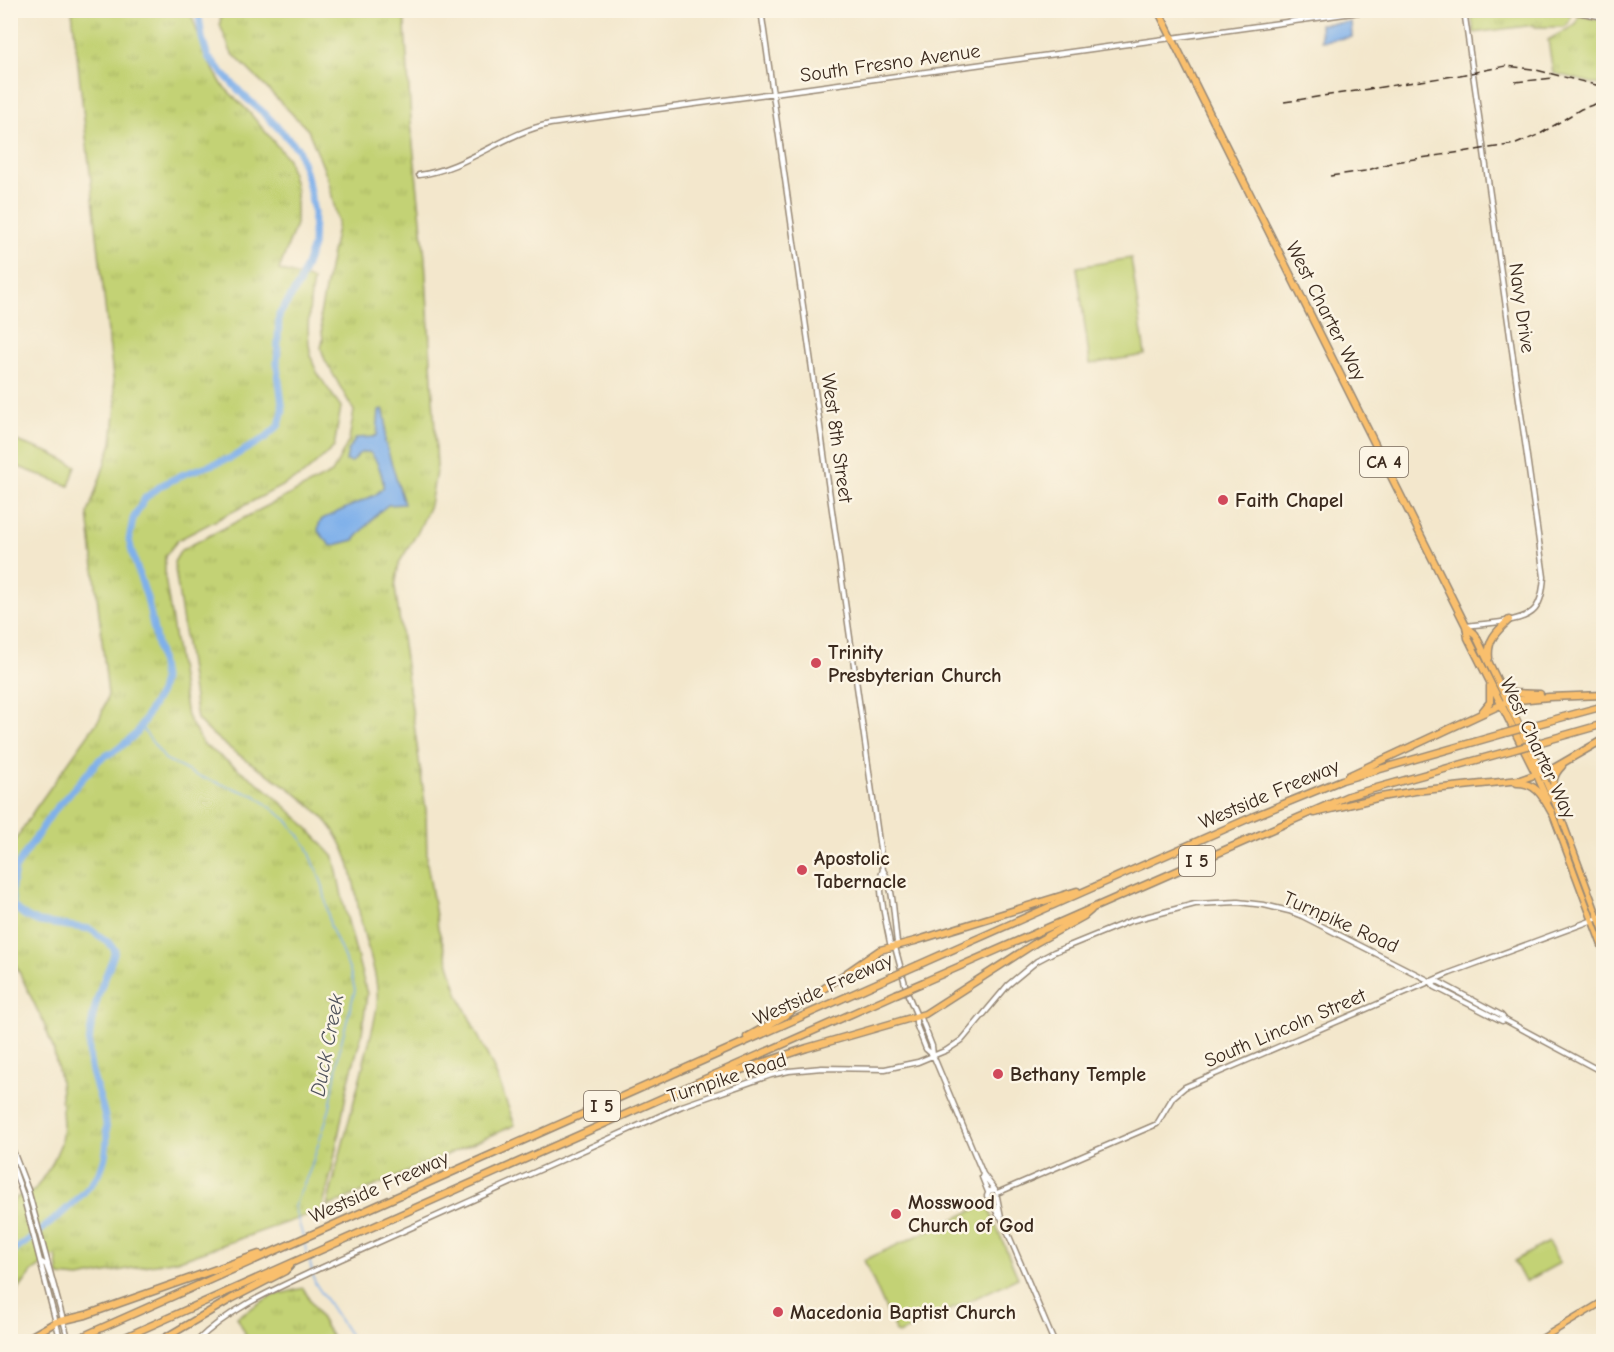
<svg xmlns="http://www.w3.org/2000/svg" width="1614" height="1352" viewBox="0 0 1614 1352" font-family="'Comic Neue',sans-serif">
  <defs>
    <pattern id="grass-tufts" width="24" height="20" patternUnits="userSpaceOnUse" patternTransform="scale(1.5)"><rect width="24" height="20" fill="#c3d274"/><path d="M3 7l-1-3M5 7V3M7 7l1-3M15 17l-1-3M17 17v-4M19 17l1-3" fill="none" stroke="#a8b464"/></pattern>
  </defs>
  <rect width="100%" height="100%" fill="#fcf5e5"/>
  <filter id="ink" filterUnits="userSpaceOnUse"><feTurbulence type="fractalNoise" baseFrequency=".0167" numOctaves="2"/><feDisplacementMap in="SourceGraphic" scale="12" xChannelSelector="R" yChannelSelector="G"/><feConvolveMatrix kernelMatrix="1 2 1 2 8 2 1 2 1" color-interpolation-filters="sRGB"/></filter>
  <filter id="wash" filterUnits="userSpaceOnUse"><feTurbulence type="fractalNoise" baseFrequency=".008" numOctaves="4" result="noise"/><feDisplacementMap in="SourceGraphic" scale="24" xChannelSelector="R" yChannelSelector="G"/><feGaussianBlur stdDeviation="1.35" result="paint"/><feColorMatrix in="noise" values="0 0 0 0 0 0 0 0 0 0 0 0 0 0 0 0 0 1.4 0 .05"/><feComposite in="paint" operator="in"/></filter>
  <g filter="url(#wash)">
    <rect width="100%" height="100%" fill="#f3e7cc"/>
    <path fill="url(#grass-tufts)" stroke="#7f7e49" stroke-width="1.5" d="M1552,10L1571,14L1569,22L1564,27H1535L1534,25L1474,33L1471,14V10Z
      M72,11H190L206,57L223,86L249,112L288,159L296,190V224L279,270L313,280C309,308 303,347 317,372C324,384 333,395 341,407L334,447L303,475L178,540L165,556V577L187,716L203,744L265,788L300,820L334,857L344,906L367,994L362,1033L348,1084L332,1170L322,1210L182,1259L79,1278L59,1276L56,1255L32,1272L11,1300V1205L17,1197L34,1191L52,1164L61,1143L63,1125L60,1079L53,1048L44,1024L11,955V847L35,809L100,718L108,695L88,513L112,443L116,404Z
      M221,11H404L412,135L425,258L437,466L430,505L418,532L399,563L395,587L426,810L427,863L438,928L459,996L494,1069L515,1125L327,1207C338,1159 352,1111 364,1062C368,1044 375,1024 377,1005C380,976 366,948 361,921C353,884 353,854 328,823C291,780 234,761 197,719L174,562L181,550L332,473L349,440L354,411L325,360L321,348L323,340L320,315L338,222L328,179L308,130L231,52L220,25Z
      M1579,16L1603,20V86L1553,73L1548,40L1575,25Z
      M303,1288L334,1341H230L246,1335L237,1317L271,1296Z"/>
    <path fill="#c3d274" stroke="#7f7e49" stroke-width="1.5" d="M1131,258L1145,355L1090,364L1077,267Z
      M11,439L50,453L76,466L69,486L11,464Z
      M987,1204L1018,1278L899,1334L896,1332L864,1260Z
      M1548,1242L1560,1263L1525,1282L1514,1261Z"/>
    <path fill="#7fb0ea" stroke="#5d6d84" stroke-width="1.5" d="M1351,22L1352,37L1321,41L1320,24Z
      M383,409L386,421L385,442L404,504L388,505L379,512L354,540L331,546L318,531L319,524L322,519L375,495L383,488C384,478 377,458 369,452C353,453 361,455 352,462L346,461L348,451L356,438L373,437L377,435L379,410Z"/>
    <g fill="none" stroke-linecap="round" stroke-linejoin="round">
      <path stroke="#7fb0ea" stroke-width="1.5" d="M141,727L165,759L195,775L256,796L287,820L307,846L323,886L330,925L350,971L355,990L340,1047L330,1108L310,1170L294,1206L303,1237
        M304,1242L307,1254
        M309,1259L315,1283L354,1342"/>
      <path stroke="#7fb0ea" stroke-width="7" d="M10,1254C35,1235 86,1198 100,1171C108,1156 108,1133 105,1117C100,1093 88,1071 89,1046C90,1029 94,1009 99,993C104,978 111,965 115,950L108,942L90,929L39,922L24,915L13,906L11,892L15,869L52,813L100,759L118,749L137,733L160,692L163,679L160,658L147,598L133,556L129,540L133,519L145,498L162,485L184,474L231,458L265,438L279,425L283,411L277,366L279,315L299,284L313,246L314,212L308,181L298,149L265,114L244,96L208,57L202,38L198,10"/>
    </g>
  </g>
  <g filter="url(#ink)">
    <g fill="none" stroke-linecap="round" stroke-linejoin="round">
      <defs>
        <path id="minor" d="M761,10L883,870C894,885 894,923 897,942L895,947L908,995L917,1016L921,1018L932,1046L933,1055
          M1464,10L1544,577C1543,587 1542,600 1535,609C1524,623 1484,623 1466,626
          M1567,10L1604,17
          M419,175C467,169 503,133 550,124L1374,10
          M883,870C876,884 887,926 890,943L894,946
          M1431,981L1439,982L1501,1015L1505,1020
          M916,1017V1024L926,1049L933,1055L983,1174L982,1177L988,1192
          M10,1143L28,1190L69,1342
          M10,1158L23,1195L61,1342
          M983,1174L995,1190
          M994,1190L989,1191L987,1196L991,1200L997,1197
          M997,1193L1157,1124L1173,1097L1185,1087L1450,973L1604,916
          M997,1197L1001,1217L1054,1342
          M991,1200L998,1215L1001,1217
          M42,1262L46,1265L54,1286
          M321,1268L682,1106L771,1075L789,1071L822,1068L885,1069L918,1062L947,1050L962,1040L1008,985L1037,961L1054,952L1130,921L1195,904L1238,902L1264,905L1289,911L1302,916L1430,981L1435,987L1502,1021L1505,1020L1604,1073
          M196,1342C230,1308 275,1289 318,1269"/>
        <path id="major" d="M1541,771L1561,817L1604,933
          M1536,774L1548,801
          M1551,810L1604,952
          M1536,1342L1604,1301"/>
        <path id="highway" d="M1158,10L1466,626L1468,638L1536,774
          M1466,626L1475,634L1541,771
          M1489,658C1487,640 1496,632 1509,620
          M1502,686L1513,693L1540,694
          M1482,712L1490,702V686
          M1534,725L1604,706
          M1541,742L1604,724
          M1348,776L1509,701L1549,697L1604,695
          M1517,783C1537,783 1543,797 1552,813
          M1553,797C1553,783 1552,776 1562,766
          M1314,813L1381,797L1415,791L1520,780L1554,768L1604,739
          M918,965L1252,817L1342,780L1502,734
          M924,982L1348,796L1509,751
          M747,1037L781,1018L880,950L915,941L1077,891
          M726,1072L738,1071L807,1048L925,1014L1037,942L1084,916L1091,910
          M21,1342L56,1322L86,1315L259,1254
          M70,1342L893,976
          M114,1342L896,994
          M158,1342L231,1299L285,1271L290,1266"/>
      </defs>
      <use href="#minor" stroke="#978875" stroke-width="7"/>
      <use href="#major" stroke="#978875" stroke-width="8"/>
      <use href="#highway" stroke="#978875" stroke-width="9"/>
      <use href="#minor" stroke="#fff" stroke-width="4"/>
      <use href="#major" stroke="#f9bf6d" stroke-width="5"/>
      <use href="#highway" stroke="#f9bf6d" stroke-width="6"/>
      <path stroke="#3b2a1e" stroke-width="1.5" stroke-dasharray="9 4.5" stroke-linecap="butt" d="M1515,82L1554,78
        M1284,102L1460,75L1506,66L1532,69L1604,87
        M1330,176L1365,171L1394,162L1516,144L1540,134L1581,109L1604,101"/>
      <defs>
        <path id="highway-bridge" d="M1502,734L1534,725
          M1509,751L1541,742
          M893,976L918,965
          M896,994L924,982"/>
      </defs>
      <use href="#highway-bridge" stroke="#978875" stroke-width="9" stroke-linecap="butt"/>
      <use href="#highway-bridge" stroke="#f9bf6d" stroke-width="6"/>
    </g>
  </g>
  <g fill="#d1495b" stroke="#fcf5e5" stroke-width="2">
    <circle cx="1223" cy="500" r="6"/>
    <circle cx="816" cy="663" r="6"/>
    <circle cx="802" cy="870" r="6"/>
    <circle cx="998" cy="1074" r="6"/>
    <circle cx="896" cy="1214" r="6"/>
    <circle cx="778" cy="1312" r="6"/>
  </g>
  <g text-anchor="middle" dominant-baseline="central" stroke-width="5" stroke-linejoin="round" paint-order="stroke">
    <g fill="#fcf5e5" stroke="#75675a" stroke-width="1.5">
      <rect x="1360" y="447" width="48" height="30" rx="4.5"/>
      <rect x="1179" y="846" width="36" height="30" rx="4.5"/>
      <rect x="584" y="1091" width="36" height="30" rx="4.5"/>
    </g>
    <g font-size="18" font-weight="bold" fill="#3b2a1e">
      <text x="1384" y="462">CA 4</text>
      <text x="1197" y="861">I 5</text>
      <text x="602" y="1106">I 5</text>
    </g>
    <g font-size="20" fill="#3b2a1e" stroke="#fcf5e5">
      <text transform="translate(890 63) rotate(-8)">South Fresno Avenue</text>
      <text transform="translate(1522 308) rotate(82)">Navy Drive</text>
      <text transform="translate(1326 311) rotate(63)">West Charter Way</text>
      <text transform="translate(837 438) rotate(82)">West 8th Street</text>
      <text transform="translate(1538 748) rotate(65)">West Charter Way</text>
      <text transform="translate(1269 794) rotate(-23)">Westside Freeway</text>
      <text transform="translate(1341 922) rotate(24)">Turnpike Road</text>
      <text transform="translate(823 989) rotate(-24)">Westside Freeway</text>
      <text transform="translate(1285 1028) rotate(-23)">South Lincoln Street</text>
      <text transform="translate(727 1078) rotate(-18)">Turnpike Road</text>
      <text transform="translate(379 1187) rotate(-24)">Westside Freeway</text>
    </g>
    <g font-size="20" font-weight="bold" fill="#3b2a1e" stroke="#fcf5e5" text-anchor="start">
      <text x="1235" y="500">Faith Chapel</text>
      <text x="828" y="652">Trinity<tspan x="828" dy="23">Presbyterian Church</tspan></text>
      <text x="814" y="858">Apostolic<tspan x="814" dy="23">Tabernacle</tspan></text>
      <text x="1010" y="1074">Bethany Temple</text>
      <text x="908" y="1202">Mosswood<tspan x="908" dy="23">Church of God</tspan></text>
      <text x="790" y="1312">Macedonia Baptist Church</text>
    </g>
    <g font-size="21" font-style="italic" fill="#4f525b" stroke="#fcf5e5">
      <text transform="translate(327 1045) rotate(-79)">Duck Creek</text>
    </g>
  </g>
  <rect width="1614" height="1352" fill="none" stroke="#fcf5e5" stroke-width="36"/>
</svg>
